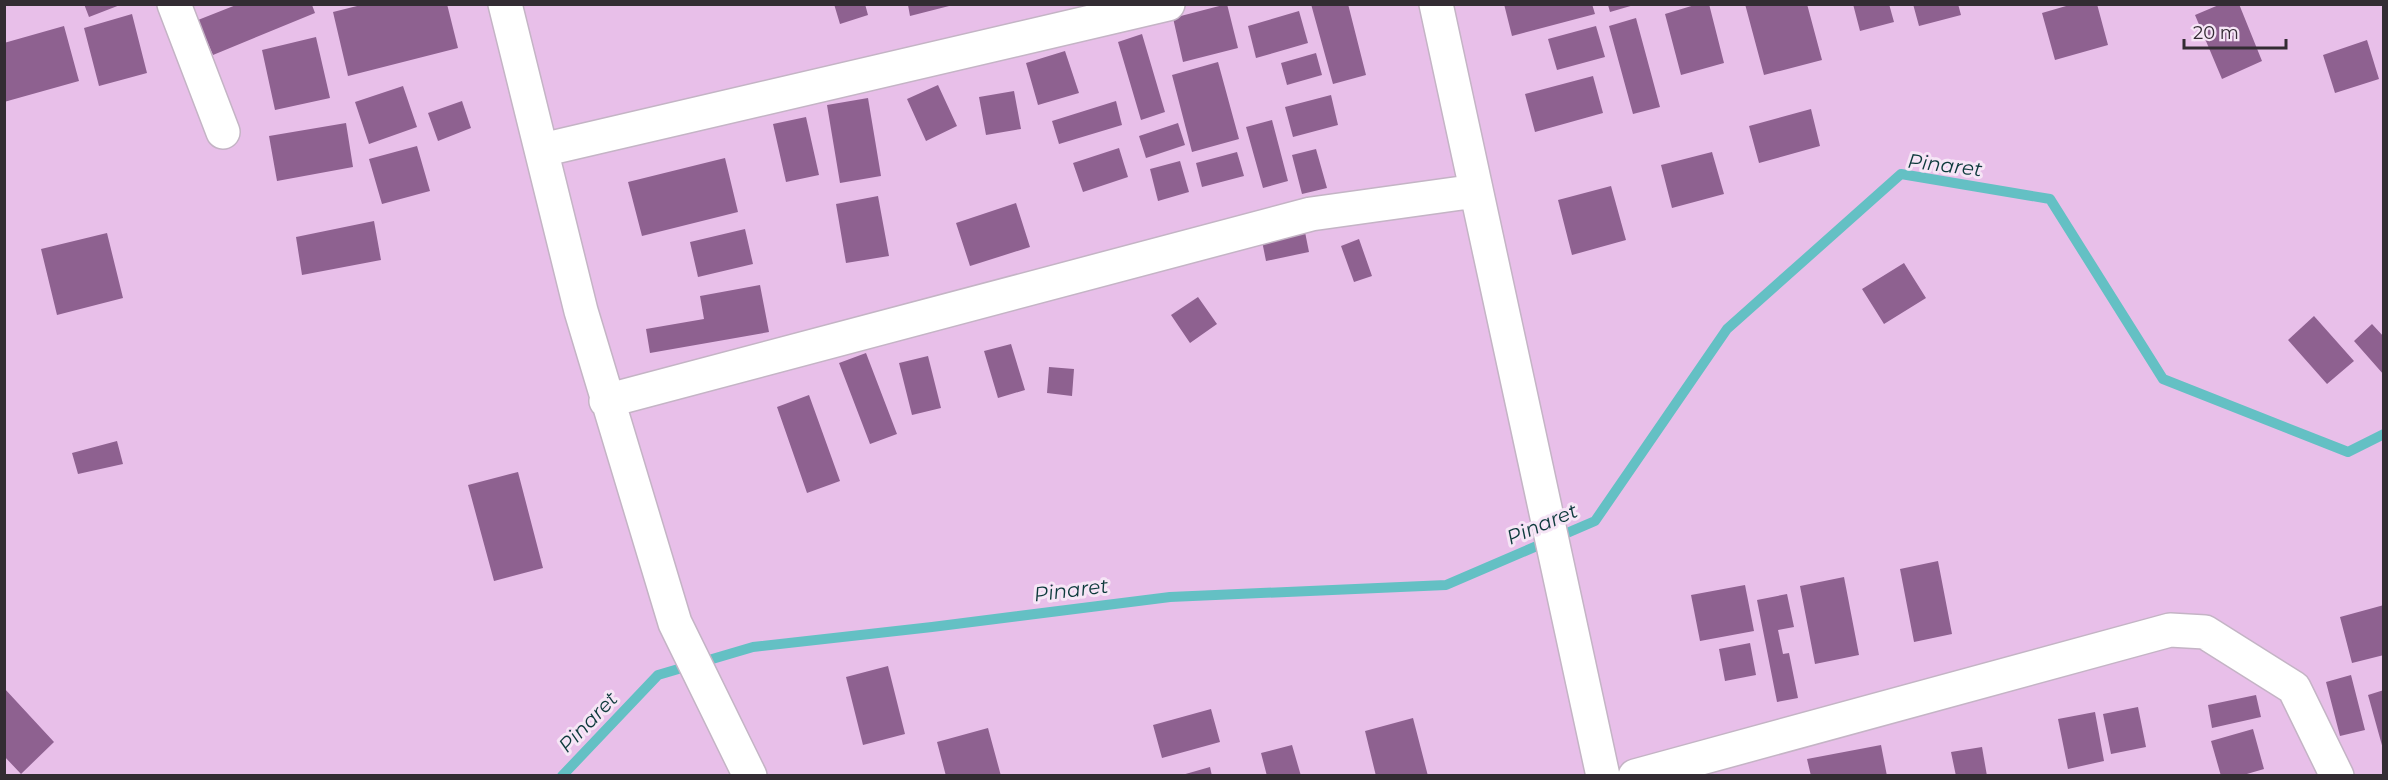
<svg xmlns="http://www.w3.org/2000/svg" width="2388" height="780" viewBox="0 0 2388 780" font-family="Montserrat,sans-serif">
  <rect width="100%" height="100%" fill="#f6e5f6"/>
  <path fill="#e8bfe9" d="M5,5H2383V775H5Z"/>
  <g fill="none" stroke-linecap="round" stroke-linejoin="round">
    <path stroke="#64c0c4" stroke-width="10" d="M562,776L658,675L753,647L932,627L1170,597L1446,585L1595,521L1727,329L1901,174L2050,199L2163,379L2348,452L2384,434"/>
  </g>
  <path fill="#8e6190" d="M84,4H120V5L89,17Z
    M365,4H447L458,48L348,76L333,12Z
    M834,4H865L868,15L840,24Z
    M1227,4L1238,48L1183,62L1173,18Z
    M1311,4H1348L1366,75L1333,84Z
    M1504,4H1592L1595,14L1512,36Z
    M1698,4H1709L1724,63L1681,75L1665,14Z
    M1745,4H1807L1822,60L1764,75Z
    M1853,4H1889L1894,22L1860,31Z
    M1913,4H1958L1961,15L1919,26Z
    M2073,4H2097L2108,45L2055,60L2042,13Z
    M2221,4H2239L2262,61L2222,79L2195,15Z
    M236,5H312L315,13L213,55L198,20Z
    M908,5H953L910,16Z
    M1608,5H1634L1610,12Z
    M1299,11L1308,43L1256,58L1248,26Z
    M132,14L147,73L99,86L84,28Z
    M1636,18L1660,107L1633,114L1609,26Z
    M64,26L79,81L4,102V43Z
    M1596,26L1605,57L1557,70L1548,39Z
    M1142,34L1165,112L1141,120L1118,42Z
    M316,37L330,98L275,110L262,50Z
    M2367,40L2379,79L2335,93L2323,55Z
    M1065,51L1079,93L1038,105L1026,63Z
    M1316,53L1322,75L1287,85L1281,63Z
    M1218,62L1239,139L1192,152L1172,75Z
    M1593,76L1603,113L1535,132L1525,94Z
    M938,85L957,126L926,141L907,99Z
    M403,86L417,127L369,144L355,102Z
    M1014,91L1021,129L986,135L979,97Z
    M1331,95L1338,125L1293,137L1285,107Z
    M868,98L881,176L840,183L827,105Z
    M462,101L471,128L438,141L428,113Z
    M1116,101L1122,125L1059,144L1052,121Z
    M1811,109L1820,146L1759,163L1749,126Z
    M806,117L819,175L786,182L773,124Z
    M1272,120L1288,181L1263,188L1246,127Z
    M346,123L353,167L277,181L269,136Z
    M1178,123L1185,145L1146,158L1139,136Z
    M417,146L430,191L382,204L369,159Z
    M1119,148L1128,177L1083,192L1073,163Z
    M1316,149L1327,188L1302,194L1292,155Z
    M1237,152L1244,176L1202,187L1196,163Z
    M1712,152L1724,194L1672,208L1661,165Z
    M725,158L738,212L642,236L628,182Z
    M1180,161L1189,192L1158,201L1150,169Z
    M1611,186L1626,240L1572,255L1558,200Z
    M878,196L889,256L846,263L836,204Z
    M1016,203L1030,247L970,266L956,223Z
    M374,221L381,260L302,275L296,237Z
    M745,229L753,264L698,277L690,242Z
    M1305,232L1309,252L1266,261L1262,241Z
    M107,233L123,298L57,315L41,249Z
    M1359,239L1372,276L1354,282L1341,246Z
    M1904,263L1926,298L1884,324L1862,289Z
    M760,285L769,332L650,353L646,329L704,319L700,296Z
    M1198,297L1217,324L1190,343L1171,315Z
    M2314,316L2354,361L2327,384L2288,340Z
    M2372,324L2384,337V375L2354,341Z
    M1011,344L1025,390L998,398L984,351Z
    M866,353L897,434L870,444L839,363Z
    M928,356L941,408L912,415L899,363Z
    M1049,367L1074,369L1072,396L1047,393Z
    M809,395L840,481L807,493L777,407Z
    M117,441L123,464L78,474L72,453Z
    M518,472L543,568L494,581L468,485Z
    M1938,561L1952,634L1914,642L1900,569Z
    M1844,577L1859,655L1815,664L1800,586Z
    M1745,585L1754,631L1700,641L1691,595Z
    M1787,594L1794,627L1778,630L1783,654L1789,653L1798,698L1777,702L1757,600Z
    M2384,605V655L2352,663L2340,617Z
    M1750,643L1756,675L1725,681L1719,649Z
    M888,666L905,734L863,745L846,677Z
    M2351,675L2365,730L2340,736L2326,682Z
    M4,688L54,742L21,774L4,756Z
    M2384,690V749H2383L2368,695Z
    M2256,695L2261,717L2212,728L2208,705Z
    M2138,707L2146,747L2111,754L2103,714Z
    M1211,709L1220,742L1162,758L1153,725Z
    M2095,712L2104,761L2068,769L2058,719Z
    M1413,718L1428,776H1376L1365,731Z
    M988,728L1001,776H946L937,742Z
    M2253,729L2264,769L2240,776H2221L2211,741Z
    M1292,745L1301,776H1267L1261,753Z
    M1881,745L1887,776H1811L1807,759Z
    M1982,747L1987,776H1956L1951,752Z
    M1210,767L1212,776H1182V775Z"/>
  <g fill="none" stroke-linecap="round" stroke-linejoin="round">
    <defs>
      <path id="minor" d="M174,4L223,132
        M505,4L581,311L675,623L750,776
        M1436,4L1603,776
        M542,150L1168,4
        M606,401L1311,214L1476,191
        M1635,776L2170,630L2205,632L2294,688L2337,776"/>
    </defs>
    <use href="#minor" stroke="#c4b4c5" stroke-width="36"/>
    <use href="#minor" stroke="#fff" stroke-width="33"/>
  </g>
  <g text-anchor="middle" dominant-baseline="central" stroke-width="6" stroke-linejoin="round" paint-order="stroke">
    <g font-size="20" font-style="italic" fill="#0c393b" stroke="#f6e5f6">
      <text transform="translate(1945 165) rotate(7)">Pinaret</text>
      <text transform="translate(1542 524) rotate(-23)">Pinaret</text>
      <text transform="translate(1071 590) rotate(-7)">Pinaret</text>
      <text transform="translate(588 722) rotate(-46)">Pinaret</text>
    </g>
  </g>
  <rect width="2388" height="780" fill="none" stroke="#332c33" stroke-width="12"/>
  <path d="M2184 39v9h102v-9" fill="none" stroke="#332c33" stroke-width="3"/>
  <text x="2193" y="39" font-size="18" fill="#332c33" stroke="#f6e5f6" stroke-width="4.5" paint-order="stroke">20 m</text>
</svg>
